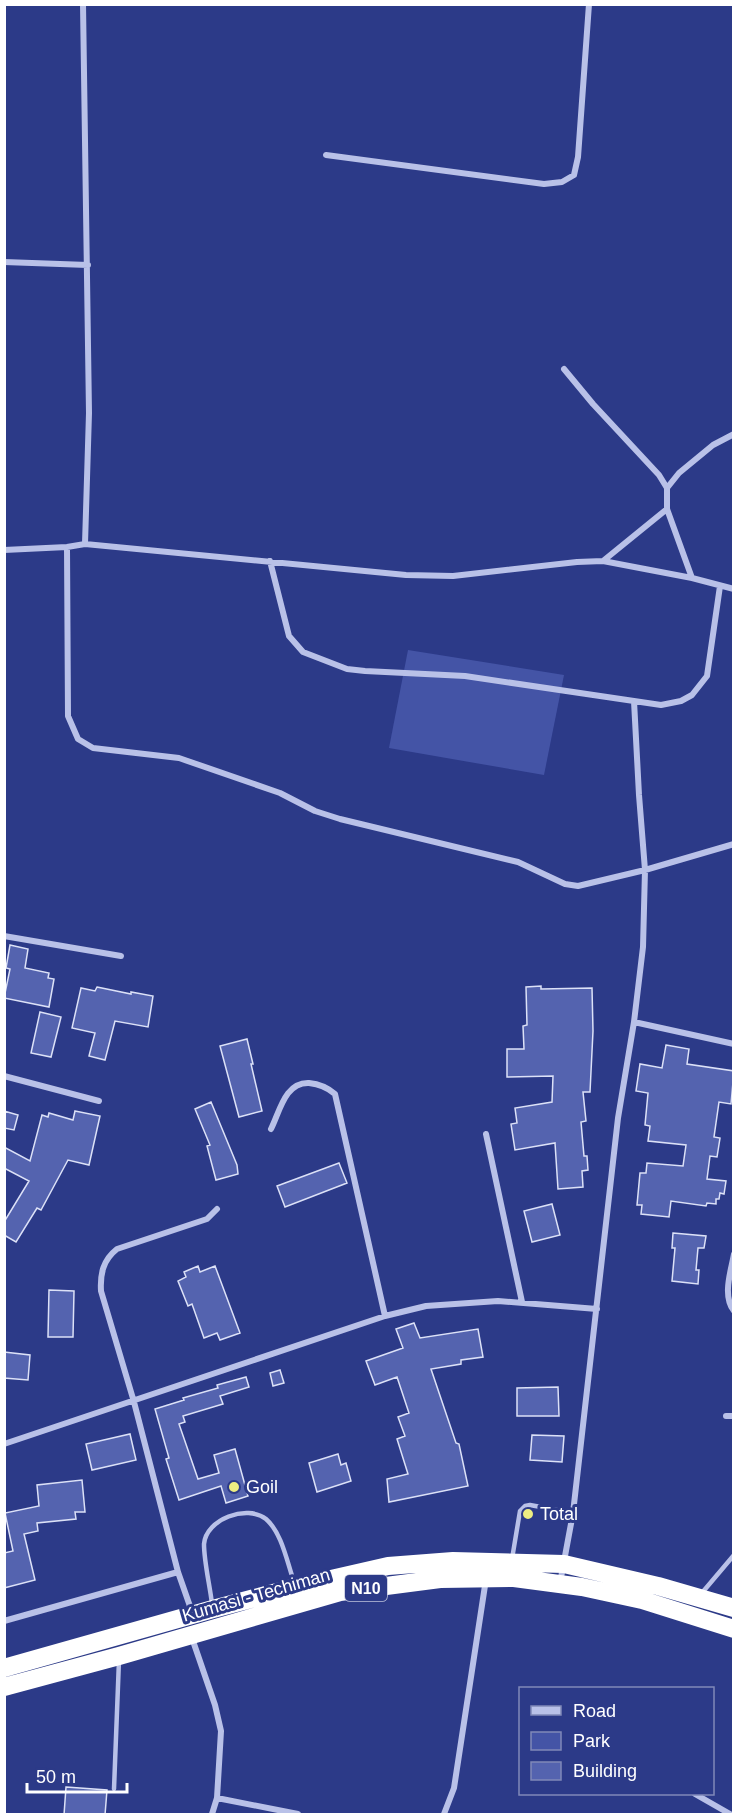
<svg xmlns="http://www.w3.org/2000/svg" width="738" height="1819" viewBox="0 0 738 1819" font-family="Arial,sans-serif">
  <rect width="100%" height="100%" fill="#2c3a88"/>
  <path fill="#4454a6" d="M408,650L564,675L544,775L389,748Z"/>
  <path fill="#5463af" stroke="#dce1f7" stroke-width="1.5" d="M10,945L28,949L25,968L49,973L48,978L54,979L49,1007L4,998L10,969L6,968Z
    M541,986V989L592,988L593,1031L590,1092H583L586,1121L581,1122L584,1156H587L588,1170L582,1171L583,1187L558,1189L555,1143L515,1150L511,1124L517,1123L515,1108L552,1102L553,1076L507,1077V1049H524L523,1026L527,1025L526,987Z
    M97,987L131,994V992L153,996L148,1027L115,1021L105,1060L89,1056L95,1033L72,1028L81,988L95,991Z
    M40,1012L61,1017L51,1057L31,1053Z
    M247,1039L253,1064H251L262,1111L239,1117L220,1046Z
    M666,1045L689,1049L687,1064L734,1071L731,1104L719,1102L714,1137L720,1138L717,1157L710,1156L707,1179L726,1181L724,1194L720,1193L719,1199H716V1204L707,1203L706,1206L671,1201L669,1217L641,1214L642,1205H637L640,1173H646L647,1163L683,1166L686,1145L648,1141L650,1126L645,1125L648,1093L636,1091L640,1064L662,1068Z
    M211,1102L237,1165L238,1174L216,1180L207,1146L210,1145L195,1109Z
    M4,1111L18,1115L14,1130L4,1128Z
    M75,1111L100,1116L89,1165L68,1160L41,1210L37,1208L16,1242L4,1235V1222L29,1181L4,1168V1147L30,1161L42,1115L48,1117L49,1113L73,1120Z
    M339,1163L347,1183L285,1207L277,1186Z
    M552,1204L560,1235L532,1242L524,1211Z
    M673,1233L706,1236L704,1248H698L696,1270H699L698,1284L672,1281L675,1248H672Z
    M198,1266L200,1272L215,1266L240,1333L220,1340L217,1333L204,1338L192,1304L188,1306L178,1281L186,1277L184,1272Z
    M49,1290L74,1291L73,1337H48Z
    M414,1323L420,1338L478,1329L483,1357L461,1360V1364L431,1369L456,1443L459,1444L468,1486L389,1502L387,1479L408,1474L397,1439L405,1436L398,1417L409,1413L397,1377L375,1385L366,1361L403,1348L396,1329Z
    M4,1352L30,1355L28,1380L4,1378Z
    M280,1370L284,1383L273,1386L270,1373Z
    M246,1377L249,1387L220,1396L223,1404L183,1416L185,1422L179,1424L198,1479L219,1473L214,1455L235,1449L248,1496L226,1503L221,1486L179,1500L166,1459L169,1458L155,1409L184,1400L183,1398L218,1388L217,1385Z
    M558,1387L559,1416H517V1388Z
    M130,1434L136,1460L92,1470L86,1444Z
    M532,1435L564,1436L562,1462L530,1460Z
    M338,1454L341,1465L346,1463L351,1481L317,1492L309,1463Z
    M82,1480L85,1512H75L76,1519L37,1523L38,1531L24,1534L35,1580L4,1588V1553L13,1551L5,1513L39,1506L37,1485Z
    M66,1787L107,1790L105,1815H64Z"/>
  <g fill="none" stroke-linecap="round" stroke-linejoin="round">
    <path stroke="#b9c1e8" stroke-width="4.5" d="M512,1559L520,1511L525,1506L530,1505L573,1513
      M701,1594L734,1555
      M212,1604C210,1586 204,1562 204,1544C206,1519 247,1504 266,1519C282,1533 287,1562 294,1582
      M114,1789L119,1660"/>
    <path stroke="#b9c1e8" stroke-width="6" d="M83,4L89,413L85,544
      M326,155L544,184L562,182L574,175L578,157L589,4
      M4,262L88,265
      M564,369L593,404L659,475L667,488V509L692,578
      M667,488L679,473L713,445L734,434
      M67,547L68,716L78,739L93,748L179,758L280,793L315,811L340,819L518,862L565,884L578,886L645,870L734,844
      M4,550L67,547L85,544L406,575L453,576L577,562L603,561L692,578L734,589
      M270,561L289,636L303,652L347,669L365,671L465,676L661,705L681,701L692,695L707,676L720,586
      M603,561L667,509
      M4,936L121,956
      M634,1022L734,1044
      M4,1076L99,1101
      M271,1129C280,1111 285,1082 309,1083C319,1084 327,1087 335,1094L385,1316
      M486,1134L522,1302
      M734,1254C731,1271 722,1296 734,1311
      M726,1416H734
      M4,1444L385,1316L426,1306L498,1301L597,1309
      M560,1583L573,1513L618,1118L634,1022L643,947L645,870L639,795L634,701
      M192,1612L178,1572L134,1402L101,1291C100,1274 103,1260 117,1249L207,1219L217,1209
      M4,1621L178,1572
      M192,1638L215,1705L221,1731L217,1798L212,1814
      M695,1794L730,1814
      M217,1798L298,1814
      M444,1814L454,1788L486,1579"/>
    <path stroke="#fff" stroke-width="18" d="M4,1668L213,1609L296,1587L388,1566L453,1561L564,1564L658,1586L734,1608
      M4,1687L119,1656L340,1592L440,1579L514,1578L582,1587L642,1600L734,1629"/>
  </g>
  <g fill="#eded82" stroke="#2c3a88" stroke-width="2">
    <circle cx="234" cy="1487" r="6"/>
    <circle cx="528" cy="1514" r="6"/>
  </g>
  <g text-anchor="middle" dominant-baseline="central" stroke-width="6" stroke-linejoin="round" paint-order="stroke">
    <rect fill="#2c3a88" stroke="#c0c4db" stroke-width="1.5" x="345" y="1575" width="42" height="26" rx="4.5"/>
    <g font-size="16" font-weight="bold" fill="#fff">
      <text x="366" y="1588">N10</text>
    </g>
    <g font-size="18" fill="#fff" stroke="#2c3a88" text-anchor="start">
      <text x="246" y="1487">Goil</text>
      <text x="540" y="1514">Total</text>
    </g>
    <g font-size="18" fill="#fff" stroke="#2c3a88">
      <text transform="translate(256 1595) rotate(-16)">Kumasi - Techiman</text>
    </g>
  </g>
  <rect width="738" height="1819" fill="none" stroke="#ffffff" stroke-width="12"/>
  <rect x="519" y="1687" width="195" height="108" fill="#2c3a88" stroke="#8089b8" stroke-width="1.5"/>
  <rect x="531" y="1706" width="30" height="9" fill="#b9c1e8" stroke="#8089b8" stroke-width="1.5"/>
  <text x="573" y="1717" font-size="18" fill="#ffffff">Road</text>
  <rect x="531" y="1732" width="30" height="18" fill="#4454a6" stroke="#8089b8" stroke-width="1.5"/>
  <text x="573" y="1747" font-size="18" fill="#ffffff">Park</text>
  <rect x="531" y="1762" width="30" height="18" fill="#5463af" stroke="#8089b8" stroke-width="1.5"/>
  <text x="573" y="1777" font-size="18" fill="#ffffff">Building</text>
  <path d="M27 1783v9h100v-9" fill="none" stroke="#ffffff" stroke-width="3"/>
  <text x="36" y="1783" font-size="18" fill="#ffffff" stroke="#2c3a88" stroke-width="4.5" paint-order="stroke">50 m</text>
</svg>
